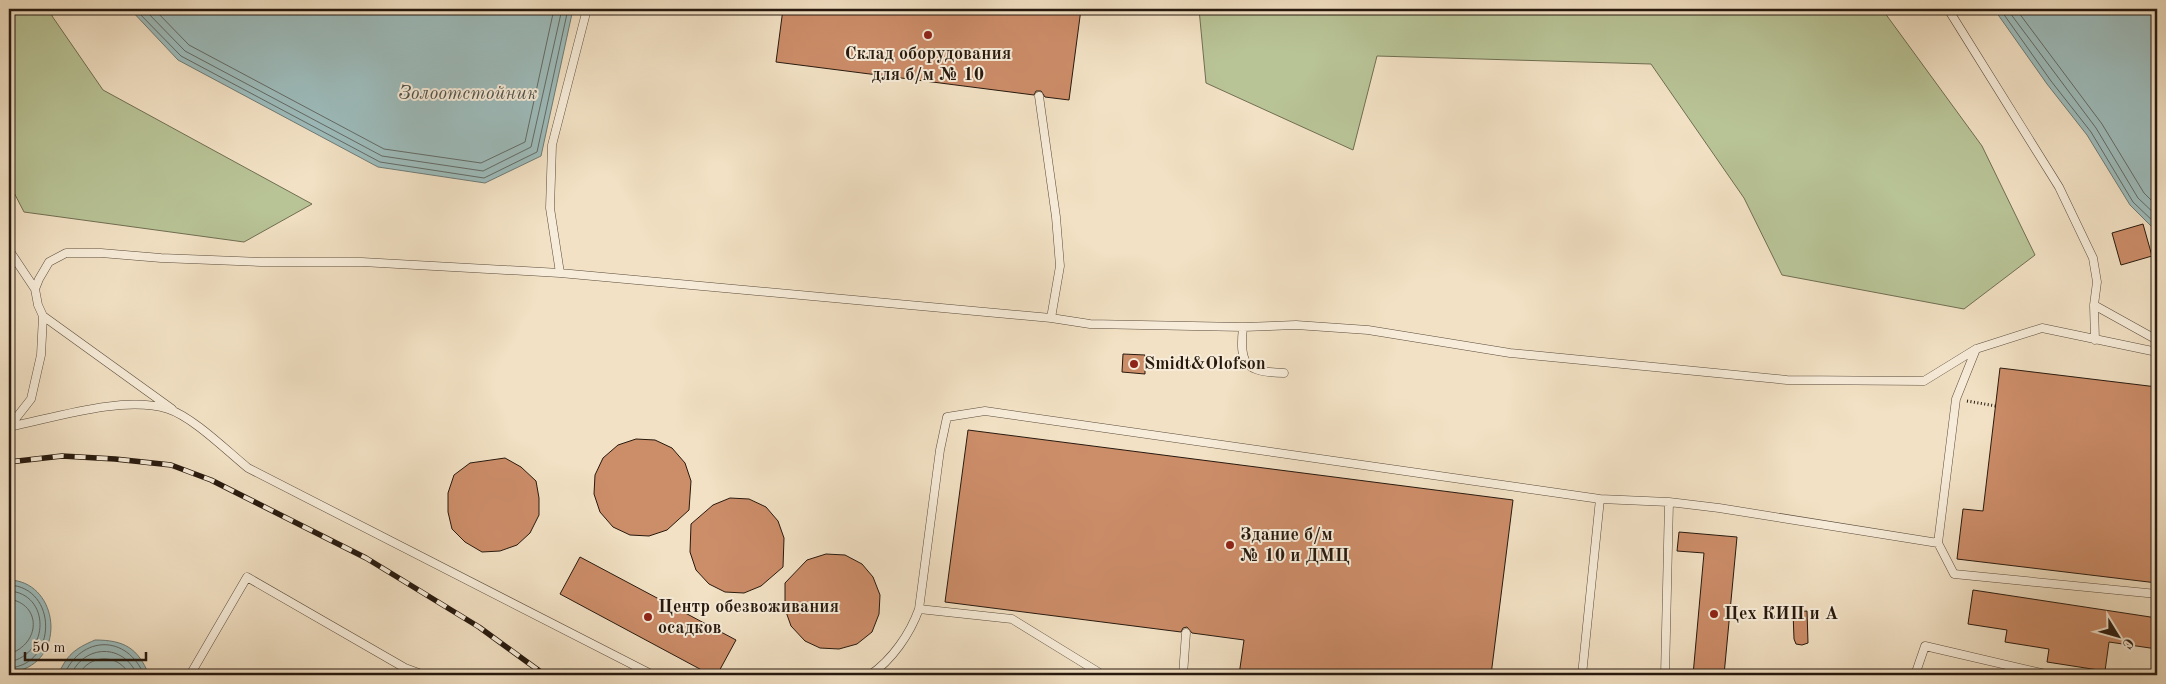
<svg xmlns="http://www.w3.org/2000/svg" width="2166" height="684" viewBox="0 0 2166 684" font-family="'Old Standard TT',serif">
  <rect width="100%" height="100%" fill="#f2e1c4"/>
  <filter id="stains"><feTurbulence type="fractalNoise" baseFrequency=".004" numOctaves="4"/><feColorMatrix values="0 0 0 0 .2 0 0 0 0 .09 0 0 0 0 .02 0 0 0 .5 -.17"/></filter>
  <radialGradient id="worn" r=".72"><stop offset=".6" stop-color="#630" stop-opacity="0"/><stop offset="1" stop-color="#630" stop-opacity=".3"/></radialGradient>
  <path fill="#b8c396" stroke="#706e52" d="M9,9H52V16L103,90L312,204L244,242L24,212L9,183Z
    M1199,9H1882L1982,146L2035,255L1964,309L1782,275L1744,198L1651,64L1377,56L1353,150L1206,83Z"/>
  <path fill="#9dbcbc" stroke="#6e7b76" d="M130,9H573L541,156L485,183L378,167L178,60Z
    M1994,9H2157V232L2130,205L2087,135L2047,84Z
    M9,580C56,581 67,652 24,669C19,671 14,673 9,673Z
    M95,640C124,640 138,648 149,675H58C67,655 74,649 95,640Z"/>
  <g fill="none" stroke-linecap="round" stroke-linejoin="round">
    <path stroke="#626a65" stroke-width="1" d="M135,9L181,56L380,162L484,178L537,152L568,9
      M144,9L185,51L382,156L483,171L531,147L562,9
      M154,9L189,45L384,149L481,163L525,142L554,9
      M2000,9L2051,81L2091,132L2133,202L2157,225
      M2007,9L2096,128L2138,198L2157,216
      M2016,9L2102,124L2144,193L2157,206
      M9,585C58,587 58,665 9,668
      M9,591C50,593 51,654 9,662
      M9,599C42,604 41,644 9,654
      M64,675C81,635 127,634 144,675
      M71,675C84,644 124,643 137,675
      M79,675C88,654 120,653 129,675"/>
  </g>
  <path fill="#cc8d69" stroke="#27190e" d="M783,9H1081L1069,100L1045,97L1041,91H1036L1034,95L776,62Z
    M2143,224L2152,256L2121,265L2112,233Z
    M1123,354L1145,355V374L1122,372Z
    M2000,368L2157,387V583L1957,559L1963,509L1983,511Z
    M968,430L1513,500L1491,675H1239L1244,640L1192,633L1187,627L1183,628L1181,632L945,602Z
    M636,439L655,440L672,448L685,463L691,481L689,510L667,530L649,536L630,535L613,527L600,512L594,494L595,475L603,458L618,445Z
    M505,458L521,467L536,481L539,498V515L530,533L517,545L500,551L482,552L465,542L452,529L448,512V493L454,475L470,463Z
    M730,498L749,499L766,507L778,521L784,538L783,567L761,586L744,593L725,592L709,584L696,570L690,552L691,524L713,505Z
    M1679,532L1737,537L1724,675H1693L1704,553L1677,551Z
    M826,554L845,555L862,564L873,577L880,595L879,614L872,632L857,644L839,649L820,648L805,641L791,626L785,609V583L807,560Z
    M580,557L736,640L717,675H711L560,594Z
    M1973,590L2157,618V649L2109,642L2105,671L2047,662L2049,649L2005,642L2007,630L1968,624Z
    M1807,611L1808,643L1802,645L1796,644L1794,639L1793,612Z"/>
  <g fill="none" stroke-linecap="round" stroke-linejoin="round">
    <defs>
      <path id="service" d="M1948,9L2059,187L2093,258L2097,282L2094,305L2095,340
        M1039,96L1056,217L1060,266L1051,318
        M9,250L35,289
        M560,273L550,208L552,145L587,9
        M2094,305L2157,340
        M43,316L172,409
        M1243,327C1239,365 1245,372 1284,373
        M1976,349L1956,399L1938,543L1954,574L2157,594
        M9,427L31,399L41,355L43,316L38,305L35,289L39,279L49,262L66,253H101L161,258L261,262H362L560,273L1051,318L1090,324L1243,327L1296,325L1368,330L1510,353L1787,380L1924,381L1976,349L2042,328L2157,352
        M9,427C54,418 123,395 168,409C193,417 227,451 248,468L653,675
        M919,609L1012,619L1103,675
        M190,675L247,577L405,668L424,675
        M870,675C892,660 910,634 919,609L940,450L947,417L985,411L1600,499L1669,502L1719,508L1938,543
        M1183,675L1186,633
        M1582,675L1600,499
        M1665,675L1669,502
        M1915,675L1925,646L2050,675"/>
    </defs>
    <use href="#service" stroke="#5a4b3c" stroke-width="9"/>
    <path stroke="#27190e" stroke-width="3" stroke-dasharray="1 2.5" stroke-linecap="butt" d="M1967,401L1996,406"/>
    <use href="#service" stroke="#f7ecd9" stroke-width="8"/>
    <defs>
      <path id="rail" d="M9,462L62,456L115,459L171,465L211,480L366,558L479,627L545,675"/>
    </defs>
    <use href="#rail" stroke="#27190e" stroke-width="5.5"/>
    <use href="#rail" stroke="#f7ecd9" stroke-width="4" stroke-dasharray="11" stroke-linecap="butt"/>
  </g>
  <g fill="#8f2418" stroke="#f7ecd9" stroke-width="2">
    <circle cx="928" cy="35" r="5"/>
    <circle cx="1134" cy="364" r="5"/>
    <circle cx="1230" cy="545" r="5"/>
    <circle cx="1714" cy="614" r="5"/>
    <circle cx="648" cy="617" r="5"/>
  </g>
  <g text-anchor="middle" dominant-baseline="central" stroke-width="4" stroke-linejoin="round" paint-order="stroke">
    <g font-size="18" font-weight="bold" fill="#27190e" stroke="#f7ecd9" text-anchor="start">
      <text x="928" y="54" text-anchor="middle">Склад оборудования<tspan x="928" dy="21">для б/м № 10</tspan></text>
      <text x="1144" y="364">Smidt&amp;Olofson</text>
      <text x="1240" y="535">Здание б/м<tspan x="1240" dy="21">№ 10 и ДМЦ</tspan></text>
      <text x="658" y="607">Центр обезвоживания<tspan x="658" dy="21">осадков</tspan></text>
      <text x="1724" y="614">Цех КИП и А</text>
    </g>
    <g font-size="19" font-style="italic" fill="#50524b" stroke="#f7ecd9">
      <text x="468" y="94">Золоотстойник</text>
    </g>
  </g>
  <rect width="2166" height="684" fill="none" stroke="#f2e1c4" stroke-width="30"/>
  <rect x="10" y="10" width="2146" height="664" fill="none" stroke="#27190e" stroke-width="2.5"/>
  <rect x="15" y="15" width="2136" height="654" fill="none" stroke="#27190e"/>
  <g transform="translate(2118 636) rotate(127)" stroke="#f7ecd9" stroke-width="4" paint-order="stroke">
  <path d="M0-4L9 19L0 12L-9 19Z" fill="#27190e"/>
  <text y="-8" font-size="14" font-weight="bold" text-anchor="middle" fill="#27190e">С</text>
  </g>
  <path d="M25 652v8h121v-8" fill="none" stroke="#27190e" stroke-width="2.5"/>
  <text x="32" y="652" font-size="15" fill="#27190e" stroke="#f7ecd9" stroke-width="4" paint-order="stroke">50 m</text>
  <rect width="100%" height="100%" filter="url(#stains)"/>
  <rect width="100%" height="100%" fill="url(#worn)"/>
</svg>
